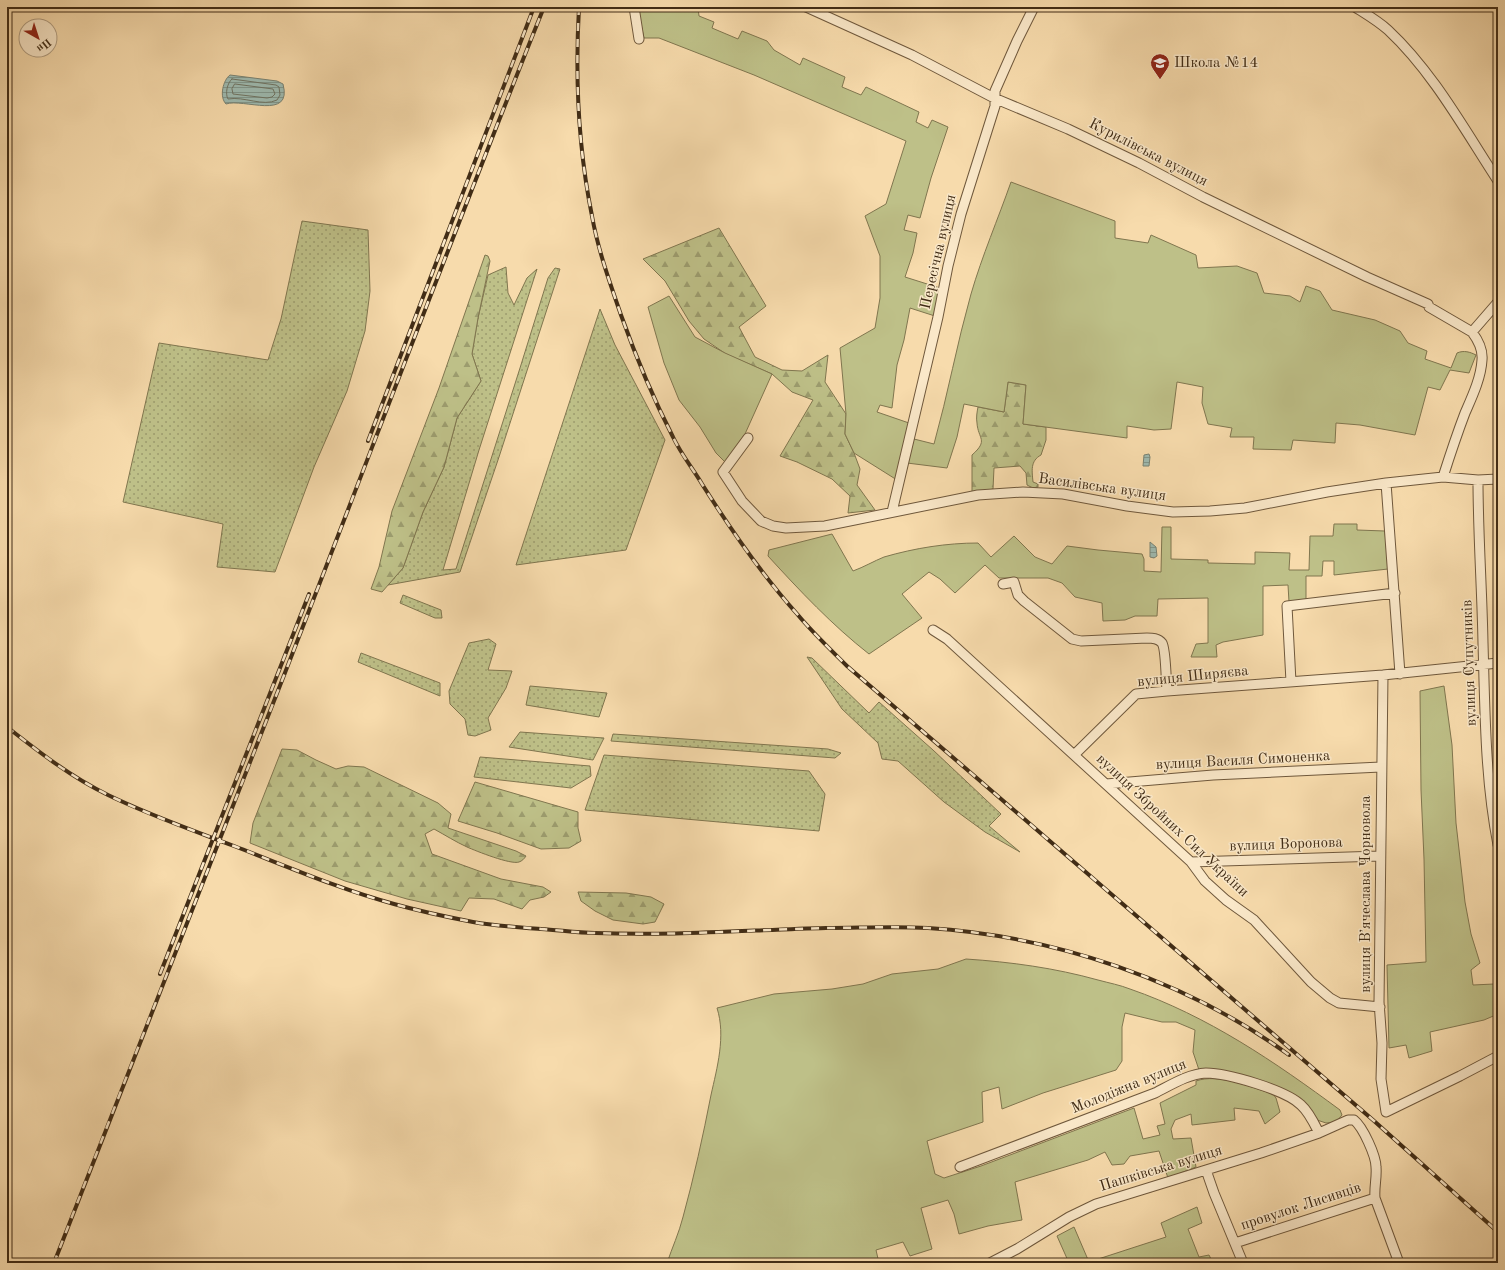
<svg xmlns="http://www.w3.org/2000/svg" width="1505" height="1270" viewBox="0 0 1505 1270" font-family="'Old Standard TT',serif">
  <defs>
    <pattern id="grass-dots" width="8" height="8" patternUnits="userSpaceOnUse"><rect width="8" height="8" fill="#bec088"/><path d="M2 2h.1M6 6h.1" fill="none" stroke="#9c9c6e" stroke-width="1.8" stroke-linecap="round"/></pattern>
    <pattern id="forest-firs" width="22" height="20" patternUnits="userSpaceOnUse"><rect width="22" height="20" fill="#bec088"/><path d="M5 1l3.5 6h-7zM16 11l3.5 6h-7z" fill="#9c9c6e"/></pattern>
    <pattern id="water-rules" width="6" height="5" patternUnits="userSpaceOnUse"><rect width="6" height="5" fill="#9ebab0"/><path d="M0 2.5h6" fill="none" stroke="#82988e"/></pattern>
  </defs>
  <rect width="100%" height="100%" fill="#f7dbac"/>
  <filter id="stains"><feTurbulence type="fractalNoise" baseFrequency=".005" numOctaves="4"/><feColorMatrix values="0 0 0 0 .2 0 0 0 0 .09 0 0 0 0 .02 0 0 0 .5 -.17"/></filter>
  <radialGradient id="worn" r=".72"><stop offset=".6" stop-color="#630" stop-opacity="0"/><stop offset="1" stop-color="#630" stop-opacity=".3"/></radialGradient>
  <path fill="url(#grass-dots)" stroke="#80764f" d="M302,221L368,230L370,291L365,331L347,391L314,467L275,572L217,567L223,524L123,502L159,343L268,360L281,319Z
    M506,267L508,293L514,305L527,278L537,269L479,450L443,570L456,569L520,368L548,278L555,268L560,269L499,457L460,572L388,585L403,568L423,512L444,467L457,418L481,381L472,354L478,318L488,275Z
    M600,309L615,345L665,440L626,550L516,565Z
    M403,595L441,610L442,618H435L400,603Z
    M489,639L496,644L488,670L512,671L506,688L488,718L491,730L475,736L468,735L465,719L450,704L449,691L469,643Z
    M361,653L440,683V696L358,662Z
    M807,657L812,658L869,713L879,702L933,750L1001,814L989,826L1020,852L985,832L944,802L898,761L882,759L878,743L842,709Z
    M530,686L607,693L599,717L526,705Z
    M520,732L604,738L593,760L509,747Z
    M613,734L828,749L841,753L835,758L611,741Z
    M604,755L809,771L825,794L819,831L585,810Z
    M480,757L590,766L591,776L571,788L474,777Z"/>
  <path fill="url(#forest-firs)" stroke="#80764f" d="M719,228L766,306L739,327L755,357L782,370L802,371L828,355L825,382L846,414L845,434L854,453L860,469L857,485L875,510L848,513L850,496L832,479L797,462L780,456L813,400L792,392L772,374L726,354L704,339L689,321L665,281L643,259Z
    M485,255L488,256L490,261L478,318L472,354L481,381L457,418L444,467L423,512L403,568L382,592L371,589L379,567L392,511L439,388Z
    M1008,382L1026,385L1023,424L1046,427V440L1041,455C1030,461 1032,471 1033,482L1038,484V487L1033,488L1027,485L1026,473L1020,466L994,468L993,489L972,494V455C989,440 978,439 977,423C976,418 977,412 978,407L1004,412Z
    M282,749L297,750L316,760L336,769L348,766L364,767L438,803L451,814L448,828L516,851L526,856C524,859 522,861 519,862C511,865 476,851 467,847C456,842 445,835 434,829L425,834L432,854L501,879L543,887L551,892L544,897L530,900L522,909L494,899L469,898L461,911L407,899L345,881L250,843L253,823Z
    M475,782L578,812V828L581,841L569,848L541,849L497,833L458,821Z
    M578,892L626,893L651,897L664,904L655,922L643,924L613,920L595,911L581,901Z"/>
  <path fill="#bec088" stroke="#80764f" d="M637,7H667L672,9L673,7H696L698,8L699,16L714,22L712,28L738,39L742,31L767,41L774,50L800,65L803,58L845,77L842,87L861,95L866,87L919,112L916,122L928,128L932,120L948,127L931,178L920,218L908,215L904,230L917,233L913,253L905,277L943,289L938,317L910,308L904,340L897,365L892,408L880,405L877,412L909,423L897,480L854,453L845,434L846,414L840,348L875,328L880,298V256L865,216L886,204L906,141L754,75L659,38H644Z
    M1011,182L1115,221V238L1148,243L1151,235L1196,255L1198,268L1237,266L1257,273L1264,293L1290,296L1300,302L1306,286L1320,291L1332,310L1375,320L1400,331L1408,343L1427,351L1425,359L1451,368L1457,353C1464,350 1470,352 1476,355L1469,373L1450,370L1440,390L1428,387L1415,435L1360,425L1336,423L1335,443L1293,440L1291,450L1253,449L1254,437H1230L1232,428L1208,424L1202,403L1203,387L1177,382L1171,429L1154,430L1127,426V438L1023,424L1026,385L1008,382L1004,412L964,404L957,437L947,468L907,463L914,439L934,444C948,394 957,343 971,294C982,256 998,219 1011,182Z
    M669,296L695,337L725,353L772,374L745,434L725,462L716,453L700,427L679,400L664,363L648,307Z
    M1334,524H1357V530L1385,531L1388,569L1334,575V561H1323L1322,576H1306V601L1289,602L1288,585L1263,586V635L1223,642L1216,645L1217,657H1191L1196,644L1208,643V598L1158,599L1157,616H1135L1125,620L1103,621L1102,603L1075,597L1062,583L1048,578H999L985,565L955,593L940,579L929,572L902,594L922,618L869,654C832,625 800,591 768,556L769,550L832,534L853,571C864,567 874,561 884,557C915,548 947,543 978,543L991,557L1014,536L1035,557L1052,564L1067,546L1098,550L1142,554L1144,559V571L1161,572L1162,527H1171V559L1208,560V563L1255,564V552L1290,553L1289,570H1309L1310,536H1333Z
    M1444,686L1452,745L1456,823L1465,902L1471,934L1480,963L1471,970L1473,985L1494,984L1498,1003V1014L1484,1020L1430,1032L1432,1051L1409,1058L1406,1045L1389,1048L1387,965L1426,962L1424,859L1421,790L1420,691Z
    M966,959C1011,962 1055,968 1098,980C1109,983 1120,985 1130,989C1208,1016 1275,1062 1340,1110L1342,1115L1336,1122L1326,1123L1317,1120L1301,1100L1199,1070L1193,1052L1195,1030L1176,1022H1162L1125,1013L1122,1027V1061L1116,1070L1043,1093L1002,1109L999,1087L982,1092L983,1122L927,1141L935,1174L944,1178L981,1166L1134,1108L1143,1139L1160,1135L1157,1126L1165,1124L1160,1103L1196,1085V1081C1218,1073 1251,1087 1273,1094L1276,1098L1280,1112L1265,1124L1259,1111L1234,1108L1235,1120L1192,1125L1191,1114L1175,1120L1171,1129L1173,1139L1191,1138L1196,1167L1168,1178L1159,1151L1130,1156L1124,1164L1112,1165L1105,1152L1088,1160L1015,1182L1022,1220L988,1226L959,1234L954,1214L948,1200L921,1208L932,1249L910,1256L903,1242L876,1250L879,1263H667C672,1248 679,1233 683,1217C694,1177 703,1136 711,1095C717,1068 726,1036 717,1008L774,994L832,989L863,984L892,974L938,969Z
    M1197,1207L1202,1223L1188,1229L1199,1257L1209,1255L1213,1263H1192L1191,1261L1184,1263H1069L1057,1236L1074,1227L1089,1262L1166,1237L1161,1223Z"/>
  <path fill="url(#water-rules)" stroke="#798272" d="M230,75L277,81L283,84C293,121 243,98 226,104C219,97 223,80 230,75Z
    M1149,454L1150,457L1149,466H1143L1144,455Z
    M1150,542L1156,547L1157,556L1154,558L1150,557Z"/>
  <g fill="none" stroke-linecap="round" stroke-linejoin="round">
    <path stroke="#707463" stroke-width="1" d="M232,79L276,85L279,87L280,95L277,100C263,107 244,96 228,99C225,94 227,83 232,79Z
      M235,84L273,89L275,94L272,97L267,98L233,94L232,89Z"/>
    <defs>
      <path id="minor" d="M634,7L639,39
        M806,7L912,55L994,98L1068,129L1139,163L1203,197L1367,277L1428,304L1429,307L1472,332
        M1355,7C1366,14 1378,21 1388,30C1433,72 1464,129 1498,181
        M748,438L723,472L742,501L761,521L773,526L786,528L825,526L978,495L1023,492L1063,494L1127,506L1173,512L1210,511L1245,508L1327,492L1386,483L1443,477L1478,480L1498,479
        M1443,477C1450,455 1457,434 1465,413C1472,397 1481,378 1482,360C1483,350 1478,340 1472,332L1498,302
        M1478,480C1478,534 1482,589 1483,643C1485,711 1485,779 1498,845
        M1386,483L1400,674
        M892,512L938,317L948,266L961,214L995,106V91L1017,41L1034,7
        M1003,584L1014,582L1018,595L1024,601L1072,639L1081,641L1147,638C1152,638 1158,638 1162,643C1166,649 1166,681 1167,691
        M933,630L947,639L1191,862L1205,881L1226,900L1254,920L1311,982L1330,998L1339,1003L1380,1007
        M1383,675L1379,1002L1382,1043L1381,1079L1386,1112L1460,1076L1498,1056
        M1291,682L1287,606L1395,593
        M1074,755L1136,694L1167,691L1383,675L1498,663
        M1106,784L1213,775L1381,767
        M1191,862L1380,856
        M960,1167L1155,1093C1171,1085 1188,1074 1206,1073C1227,1073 1286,1090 1301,1105C1309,1112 1314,1123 1319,1133
        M1206,1170L1214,1193L1243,1263
        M1235,1243L1375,1198
        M990,1263L1017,1249L1069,1217L1096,1204L1261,1153L1319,1133L1348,1120H1354C1363,1127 1376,1156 1376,1167C1377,1178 1374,1187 1375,1198L1399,1263"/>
    </defs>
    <use href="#minor" stroke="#6f583c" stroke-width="11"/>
    <use href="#minor" stroke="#fae8c9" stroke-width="9"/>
    <defs>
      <path id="rail" d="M579,7C575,77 578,147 592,216C598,250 610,283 621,315C636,357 653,398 673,437C681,454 693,469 702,484C731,530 762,575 798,615C813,633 830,649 847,666L1373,1120L1498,1232
        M368,441L534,7
        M7,727C39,752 71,777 108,795C149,815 192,830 234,846C286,866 339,889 394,904C419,911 447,917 473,922C495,926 518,927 541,929C559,930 577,933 595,933C672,936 749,930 826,928C860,928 894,926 928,928C1054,936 1186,980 1289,1055
        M160,974L309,594
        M54,1263C129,1069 206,876 281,683C369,457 454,231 544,7"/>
    </defs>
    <use href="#rail" stroke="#422d16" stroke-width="4"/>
    <use href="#rail" stroke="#fae8c9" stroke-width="2.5" stroke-dasharray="8" stroke-linecap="butt"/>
  </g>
  <defs>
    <symbol id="school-pin" viewBox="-11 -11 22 30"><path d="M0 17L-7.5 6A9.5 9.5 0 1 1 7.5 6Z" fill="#8f2418" stroke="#fae8c9"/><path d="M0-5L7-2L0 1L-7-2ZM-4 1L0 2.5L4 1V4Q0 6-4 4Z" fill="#fff"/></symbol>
  </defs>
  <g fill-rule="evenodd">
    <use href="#school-pin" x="1149" y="52" width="22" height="30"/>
  </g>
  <g text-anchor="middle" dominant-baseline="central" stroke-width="3" stroke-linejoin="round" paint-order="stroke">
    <g font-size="15" fill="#422d16" stroke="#fae8c9" text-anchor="start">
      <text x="1174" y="63">Школа №14</text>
    </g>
    <g font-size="15" fill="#422d16" stroke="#fae8c9">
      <text transform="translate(1148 153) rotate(27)">Курилівська вулиця</text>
      <text transform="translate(939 252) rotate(-77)">Пересічна вулиця</text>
      <text transform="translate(1102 488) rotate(8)">Василівська вулиця</text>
      <text transform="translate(1470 663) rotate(-92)">вулиця Супутників</text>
      <text transform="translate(1193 677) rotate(-6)">вулиця Ширяєва</text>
      <text transform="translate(1243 761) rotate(-3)">вулиця Василя Симоненка</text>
      <text transform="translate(1172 826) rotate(43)">вулиця Збройних Сил України</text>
      <text transform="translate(1286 845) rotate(-2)">вулиця Воронова</text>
      <text transform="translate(1366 894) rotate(-90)">вулиця Вʼячеслава Чорновола</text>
      <text transform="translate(1129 1087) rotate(-22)">Молодіжна вулиця</text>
      <text transform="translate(1161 1169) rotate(-17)">Пашківська вулиця</text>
      <text transform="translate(1301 1207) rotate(-18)">провулок Лисивців</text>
    </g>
  </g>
  <rect width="1505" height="1270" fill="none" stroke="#f7dbac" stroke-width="24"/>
  <rect x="8" y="8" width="1489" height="1254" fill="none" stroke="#422d16" stroke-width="2"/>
  <rect x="12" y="12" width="1481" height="1246" fill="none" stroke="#422d16"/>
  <g transform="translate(38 38) rotate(141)"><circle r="19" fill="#fae8c9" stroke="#b09d81"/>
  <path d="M0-3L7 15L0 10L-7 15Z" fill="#8f2418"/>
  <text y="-6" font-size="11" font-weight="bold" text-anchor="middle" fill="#422d16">Пн</text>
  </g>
  <rect width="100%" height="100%" filter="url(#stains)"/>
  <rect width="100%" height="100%" fill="url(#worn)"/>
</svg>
